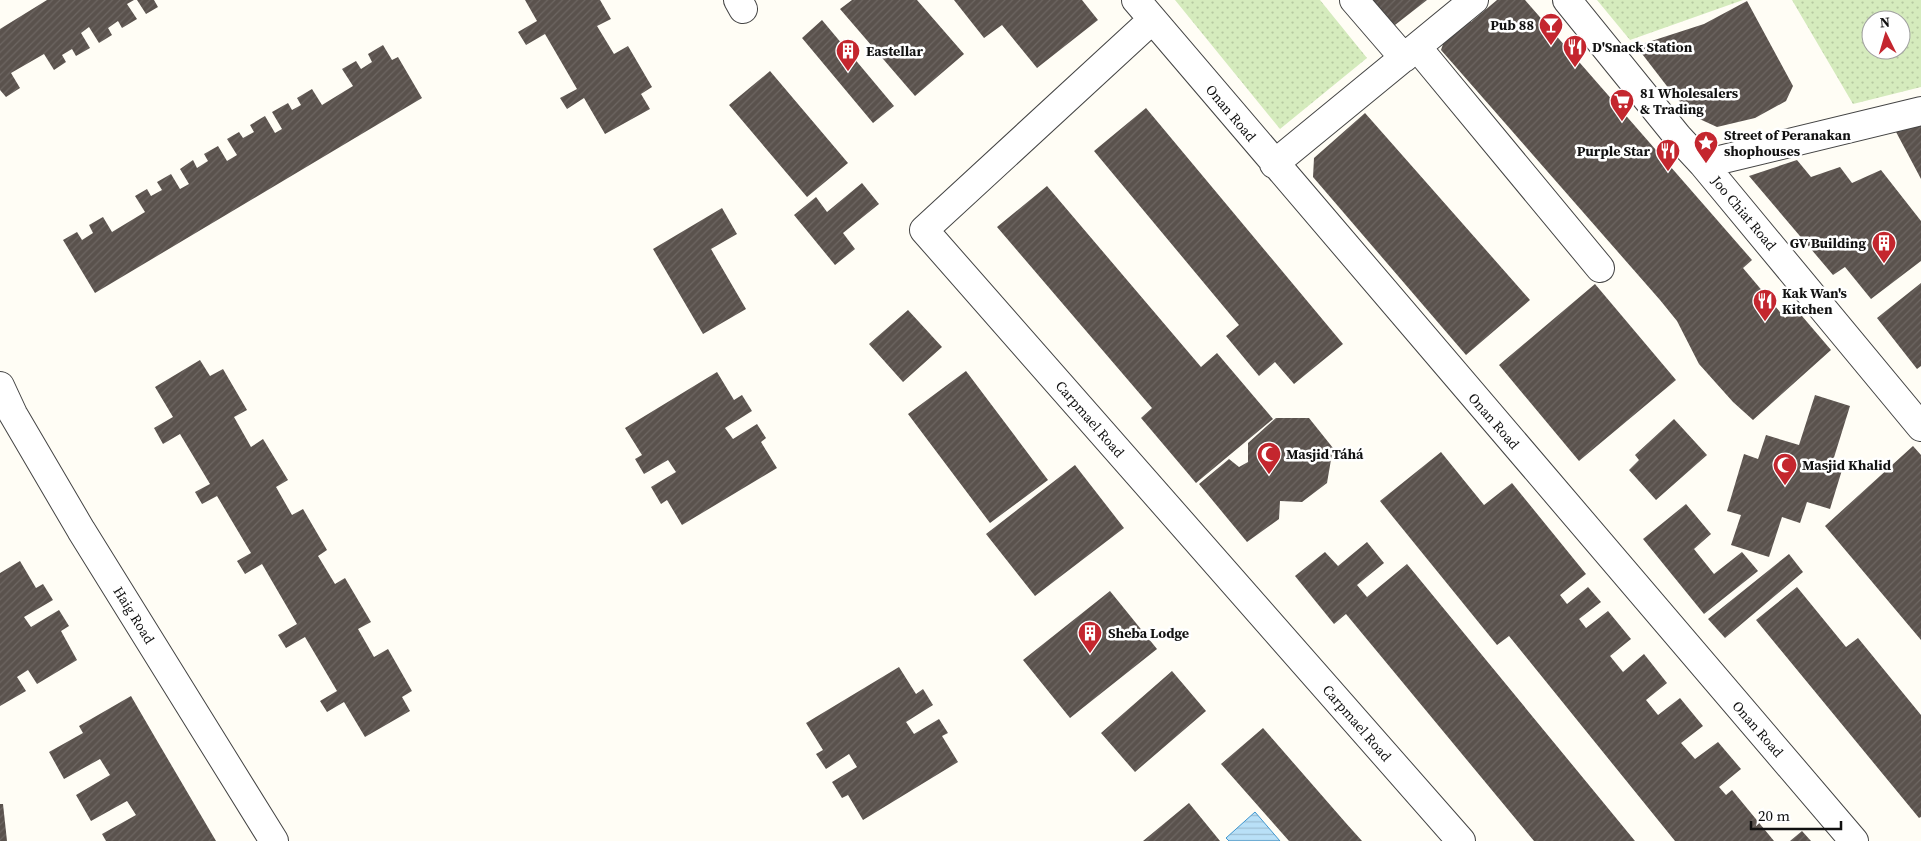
<svg xmlns="http://www.w3.org/2000/svg" width="1921" height="841" viewBox="0 0 1921 841" font-family="'Source Serif 4',serif">
  <defs>
    <pattern id="grass-dots" width="8" height="8" patternUnits="userSpaceOnUse" patternTransform="scale(1.25)"><rect width="8" height="8" fill="#d5ebbd"/><path d="M2 2h.1M6 6h.1" fill="none" stroke="#b6c8a1" stroke-width="1.8" stroke-linecap="round"/></pattern>
    <pattern id="water-rules" width="6" height="5" patternUnits="userSpaceOnUse" patternTransform="scale(1.25)"><rect width="6" height="5" fill="#b9e0f7"/><path d="M0 2.5h6" fill="none" stroke="#9ebfd3"/></pattern>
    <pattern id="building-hatch" width="6" height="6" patternUnits="userSpaceOnUse" patternTransform="scale(1.25)"><rect width="6" height="6" fill="#5a524d"/><path d="M-1 1l2-2M0 6l6-6M5 7l2-2" fill="none" stroke="#6d6662"/></pattern>
  </defs>
  <rect width="100%" height="100%" fill="#fffdf5"/>
  <path fill="url(#grass-dots)" fill-rule="evenodd" d="M1175,0H1320L1367,58L1280,129Z
    M1597,0H1743L1630,40Z
    M1792,0H1921V87L1853,104ZM1871,20H1901V50H1871Z"/>
  <path fill="url(#water-rules)" stroke="#3f96cf" d="M1255,812L1280,841H1229L1226,838Z"/>
  <path fill="url(#building-hatch)" d="M47,0H134L127,4L137,19L122,28L118,21L108,28L112,35L99,43L89,27L81,33L90,48L76,56L72,49L62,55L66,62L54,70L44,54L11,73L20,88L6,97L0,90V29Z
    M137,0H154L158,7L146,14Z
    M525,0H600L611,19L597,26L614,54L628,46L652,87L641,94L650,109L605,134L584,98L567,109L560,98L577,89L545,34L526,45L518,32L537,21Z
    M852,0H917L964,54L915,96L840,9Z
    M954,0H1082L1098,20L1037,68L1002,25L984,38Z
    M1361,0H1427L1386,32Z
    M1497,0H1525L1752,260L1743,268L1785,318L1796,309L1831,350L1753,420L1733,402L1699,364L1677,321L1660,300L1441,50L1447,32L1464,16L1471,22Z
    M1747,1L1793,86L1786,101L1755,118L1717,127L1693,116L1673,94L1636,46L1704,24Z
    M822,20L894,106L873,123L802,38Z
    M383,45L392,60L398,57L422,98L95,293L63,240L77,232L82,240L93,233L89,225L103,217L112,232L145,212L135,196L147,189L151,196L162,190L157,182L171,174L180,189L189,184L180,169L193,160L197,168L208,161L204,154L218,146L227,161L237,155L227,139L239,132L243,138L254,132L250,125L265,116L275,133L282,129L272,112L288,103L292,110L301,105L297,98L312,89L322,105L353,86L342,69L356,61L361,69L372,62L368,54Z
    M770,71L848,163L807,197L729,105Z
    M1146,108L1343,344L1294,384L1275,362L1259,376L1226,336L1239,325L1094,151Z
    M1365,113L1530,300L1466,355L1313,177L1314,158Z
    M1921,123V179L1895,130Z
    M1797,160L1811,177L1840,167L1852,183L1881,170L1921,221V261L1871,299L1845,267L1833,275L1749,176Z
    M862,183L879,204L843,233L855,249L835,265L794,215L816,197L827,212Z
    M1047,186L1201,367L1217,353L1273,419L1196,483L1141,418L1152,408L997,227Z
    M722,208L737,234L711,249L746,309L703,334L653,249Z
    M1921,283V366L1917,369L1877,318Z
    M1595,284L1676,380L1579,461L1499,365Z
    M908,310L942,347L903,382L869,344Z
    M200,360L210,376L223,369L247,410L234,417L251,447L263,439L288,480L276,487L292,515L303,509L327,550L318,556L335,584L345,578L371,622L358,629L374,657L388,649L412,691L402,697L410,711L365,737L344,702L327,712L320,701L337,691L305,637L286,648L278,635L297,624L262,564L245,574L237,561L251,553L217,496L202,504L195,492L210,484L180,434L163,444L154,428L173,417L155,387Z
    M966,371L1048,480L990,523L908,414Z
    M717,372L734,400L742,395L752,411L725,428L733,439L757,424L766,438L761,442L777,468L682,525L667,500L661,504L651,487L676,472L668,460L644,474L635,459L642,455L625,428Z
    M1815,395L1850,406L1831,467L1842,470L1830,509L1807,502L1800,523L1782,517L1769,557L1731,545L1741,515L1727,511L1744,454L1758,459L1766,435L1799,445Z
    M1276,418H1309L1333,448L1327,483L1302,502L1280,501L1279,519L1247,542L1199,484L1229,459L1239,467L1248,462V443Z
    M1674,419L1707,455L1656,500L1629,470L1639,460L1635,455Z
    M1913,446L1921,455V640L1825,526Z
    M1441,452L1484,505L1512,483L1586,574L1560,595L1567,604L1588,587L1601,602L1579,619L1586,628L1608,611L1631,639L1610,656L1623,672L1644,654L1667,683L1646,700L1658,715L1680,698L1703,726L1681,743L1695,759L1718,742L1741,769L1719,787L1726,795L1732,790L1774,841H1675L1509,636L1497,645L1380,501Z
    M1075,465L1124,528L1035,596L986,534Z
    M1686,504L1711,534L1694,549L1714,574L1742,552L1758,571L1704,614L1643,539Z
    M1367,542L1384,563L1357,585L1367,597L1407,564L1635,841H1534L1346,614L1334,624L1295,576L1325,552L1338,566Z
    M1789,554L1803,572L1725,638L1708,619Z
    M20,561L36,588L43,584L53,600L24,617L31,627L59,610L69,626L61,631L77,660L37,684L28,670L17,677L26,691L0,706V573Z
    M1797,587L1846,647L1858,638L1921,715V817L1919,818L1756,620Z
    M1110,591L1157,649L1070,718L1023,660Z
    M899,667L916,694L923,689L933,705L906,722L914,734L939,719L948,733L942,736L958,762L863,820L848,795L842,798L832,782L857,767L849,754L826,769L816,754L823,750L806,723Z
    M1172,671L1206,711L1135,772L1101,733Z
    M131,696L156,739L216,841H106L102,834L136,815L127,801L91,821L76,795L110,775L100,759L64,779L49,752L83,733L79,726Z
    M1263,728L1345,822L1362,841H1289L1221,764Z
    M1189,803L1220,841H1143Z
    M0,804H3L7,841H0Z
    M1802,831L1811,841H1790Z"/>
  <g fill="none" stroke-linecap="round" stroke-linejoin="round">
    <defs>
      <path id="minor" d="M738,0L743,9
        M1136,0L1854,841
        M1354,0L1404,58
        M1567,0L1678,137L1703,164L1921,427
        M1152,20L924,230L1461,841
        M1417,47L1600,268
        M1274,164L1474,0
        M1703,164L1921,111
        M0,386L13,414L81,530L274,841"/>
    </defs>
    <use href="#minor" stroke="#444" stroke-width="30"/>
    <use href="#minor" stroke="#fff" stroke-width="28"/>
  </g>
  <defs>
    <symbol id="bar-pin" viewBox="-11 -11 22 30"><path d="M0 17L-7.5 6A9.5 9.5 0 1 1 7.5 6Z" fill="#c4262e" stroke="#fff"/><path d="M-6-5H6L.8 .8V4.5H3.5V6h-7V4.5H-.8V.8Z" fill="#fff"/></symbol>
    <symbol id="restaurant-pin" viewBox="-11 -11 22 30"><path d="M0 17L-7.5 6A9.5 9.5 0 1 1 7.5 6Z" fill="#c4262e" stroke="#fff"/><path d="M-5-6h1v4h1v-4h1v4h1v-4h1v5L-1.5 .5V6h-2V.5L-5-1ZM5-6V6H3V1.5H1.5Q1.5-4 5-6Z" fill="#fff"/></symbol>
    <symbol id="building-pin" viewBox="-11 -11 22 30"><path d="M0 17L-7.5 6A9.5 9.5 0 1 1 7.5 6Z" fill="#c4262e" stroke="#fff"/><path d="M-4-6H4V6H1V3H-1V6H-4ZM-2.5-4.3h1.7v1.8h-1.7ZM.8-4.3h1.7v1.8H.8ZM-2.5-1h1.7V.8h-1.7ZM.8-1h1.7V.8H.8Z" fill="#fff"/></symbol>
    <symbol id="supermarket-pin" viewBox="-11 -11 22 30"><path d="M0 17L-7.5 6A9.5 9.5 0 1 1 7.5 6Z" fill="#c4262e" stroke="#fff"/><path d="M-6-5.5h2.5l.6 2H6L4.5 2H-2.5L-4.4-4H-6ZM-1.5 3.2a1.3 1.3 0 1 0 .1 0ZM3 3.2a1.3 1.3 0 1 0 .1 0Z" fill="#fff"/></symbol>
    <symbol id="sight-pin" viewBox="-11 -11 22 30"><path d="M0 17L-7.5 6A9.5 9.5 0 1 1 7.5 6Z" fill="#c4262e" stroke="#fff"/><path d="M0-6L1.8-2.2L6-1.7L2.9 1.2L3.7 5.4L0 3.3L-3.7 5.4L-2.9 1.2L-6-1.7L-1.8-2.2Z" fill="#fff"/></symbol>
    <symbol id="mosque-pin" viewBox="-11 -11 22 30"><path d="M0 17L-7.5 6A9.5 9.5 0 1 1 7.5 6Z" fill="#c4262e" stroke="#fff"/><path d="M3.5-4.9A6 6 0 1 0 3.5 4.9A5 5 0 1 1 3.5-4.9Z" fill="#fff"/></symbol>
  </defs>
  <g fill-rule="evenodd">
    <use href="#bar-pin" x="1537" y="11" width="28" height="38"/>
    <use href="#restaurant-pin" x="1561" y="33" width="28" height="38"/>
    <use href="#building-pin" x="834" y="37" width="28" height="38"/>
    <use href="#supermarket-pin" x="1608" y="87" width="28" height="38"/>
    <use href="#sight-pin" x="1692" y="129" width="28" height="38"/>
    <use href="#restaurant-pin" x="1654" y="137" width="28" height="38"/>
    <use href="#building-pin" x="1870" y="229" width="28" height="38"/>
    <use href="#restaurant-pin" x="1751" y="287" width="28" height="38"/>
    <use href="#mosque-pin" x="1255" y="440" width="28" height="38"/>
    <use href="#mosque-pin" x="1771" y="451" width="28" height="38"/>
    <use href="#building-pin" x="1076" y="619" width="28" height="38"/>
  </g>
  <g text-anchor="middle" dominant-baseline="central" stroke-width="5" stroke-linejoin="round" paint-order="stroke">
    <g font-size="14" font-weight="bold" fill="#111" stroke="#fff" text-anchor="start">
      <text x="1534" y="25" text-anchor="end">Pub 88</text>
      <text x="1592" y="47">D'Snack Station</text>
      <text x="866" y="51">Eastellar</text>
      <text x="1640" y="93">81 Wholesalers<tspan x="1640" dy="16">&amp; Trading</tspan></text>
      <text x="1724" y="135">Street of Peranakan<tspan x="1724" dy="16">shophouses</tspan></text>
      <text x="1650" y="151" text-anchor="end">Purple Star</text>
      <text x="1866" y="243" text-anchor="end">GV Building</text>
      <text x="1782" y="293">Kak Wan's<tspan x="1782" dy="16">Kitchen</tspan></text>
      <text x="1286" y="454">Masjid Táhá</text>
      <text x="1802" y="465">Masjid Khalid</text>
      <text x="1108" y="633">Sheba Lodge</text>
    </g>
    <g font-size="14" fill="#111" stroke="#fff">
      <text transform="translate(1231 113) rotate(50)">Onan Road</text>
      <text transform="translate(1744 213) rotate(50)">Joo Chiat Road</text>
      <text transform="translate(1090 419) rotate(49)">Carpmael Road</text>
      <text transform="translate(1494 421) rotate(49)">Onan Road</text>
      <text transform="translate(134 615) rotate(58)">Haig Road</text>
      <text transform="translate(1357 723) rotate(49)">Carpmael Road</text>
      <text transform="translate(1758 729) rotate(49)">Onan Road</text>
    </g>
  </g>
  <g transform="translate(1886 35) rotate(355)"><circle r="24" fill="#ffffff" stroke="#a0a0a0"/>
  <path d="M0-4L9 19L0 12L-9 19Z" fill="#c4262e"/>
  <text y="-8" font-size="14" font-weight="bold" text-anchor="middle" fill="#111111">N</text>
  </g>
  <path d="M1751 821v8h90v-8" fill="none" stroke="#111111" stroke-width="2.5"/>
  <text x="1758" y="821" font-size="15" fill="#111111" stroke="#ffffff" stroke-width="4" paint-order="stroke">20 m</text>
</svg>
